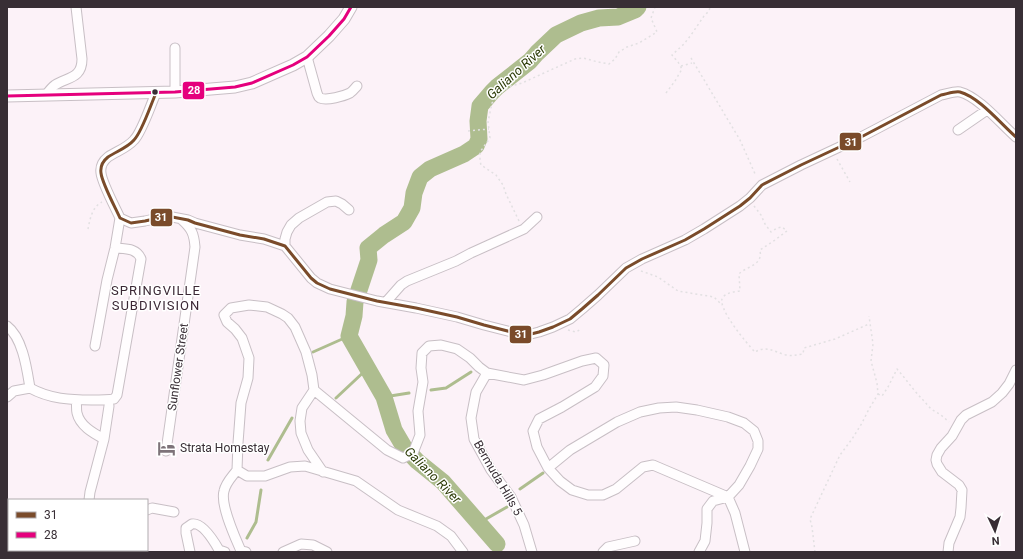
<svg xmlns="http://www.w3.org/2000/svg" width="1023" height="559" viewBox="0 0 1023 559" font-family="Roboto,sans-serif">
  <rect width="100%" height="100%" fill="#fcf2f8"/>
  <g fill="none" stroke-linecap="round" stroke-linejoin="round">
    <path stroke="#aebd8f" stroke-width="3" d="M313,352L349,336
      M431,390L446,388L471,372
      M384,397L409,393
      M336,398L368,368
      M268,460L292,418
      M520,489L543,473
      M479,523L507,507
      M247,538L256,522L261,490"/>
    <path stroke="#aebd8f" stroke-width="17" d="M497,544L443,482L417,461L404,447L394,430L384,397L349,336L354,316L355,302L369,260L368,248L384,235L404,222L412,208L414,193L420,177L430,169L464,154L476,146L479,139L478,121L480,106L492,92L497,87L530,61L537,53L556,35L581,23L599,18L618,17L635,10L638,7"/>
    <defs>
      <path id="minor" d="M175,48V92
        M307,57L317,93C318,95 318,97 320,98C327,101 344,96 350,93C353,91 355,88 357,86
        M156,93C151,104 142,132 134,140C127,148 117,151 108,157C103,161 100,166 101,173C102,183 115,207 120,218L131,223L145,221L167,216L188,220L195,223L240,235L264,239L285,246L311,278L317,283L330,289L377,301L416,308L457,317L484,325L523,335L531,334L539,332L553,327L570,319L582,309L598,295L626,268L642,259L685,240L704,229L740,206L750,198L762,185L801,165L863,136L941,95C947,94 954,91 960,92C979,97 1001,124 1016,137
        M46,95C49,91 51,88 55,85C67,77 82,79 82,59L76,7
        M958,130L987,110
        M285,246V239L287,232L291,225L299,218L327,202L336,201L342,204L349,210
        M386,302L401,285L407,281L456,261L471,253L524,229L537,217
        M7,326C23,338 27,370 30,388C50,399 70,400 92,400C100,400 107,400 114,399L117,395L141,259C137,248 126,249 115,248
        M95,346L107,280L115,248L120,218
        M487,373L524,380L543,375L582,361L596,358L604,365L603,376L595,387L562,407L539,419L533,431L537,447L548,468
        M314,390L387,450L403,458L413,453L420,435L418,411L423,382L421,368L422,353L429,346L441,345L457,349L470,358L479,367L487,373L476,392L471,418L474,439L491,470L511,497L524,525L532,552
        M7,397L14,391L30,388
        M76,400C77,404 76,409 77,413C80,426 93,433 104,439
        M166,451L195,247C194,234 192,229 182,220
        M237,470L247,476H265L290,467L305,466L356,481L398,510L437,526L451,536L463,552
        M89,500L90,492L104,439L109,406
        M147,510L152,508L174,512
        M108,550L113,552
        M138,552L139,550
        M190,552L186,533V528C188,527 190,525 192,524C203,522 215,543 219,550L225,552
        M246,552L241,551C235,537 220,505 224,491C226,482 232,477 237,470L238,443L241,403L248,378L249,358L242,338L235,329L227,322L224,315L231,308L249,305L267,307L282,314L288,318L295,327L306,352L312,375L314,390L302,408L300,421L301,433L308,450L323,472
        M283,552L301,544L313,545L327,552
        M603,552L608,547L635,541
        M699,552L705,541L707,523V509L713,501L728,497L739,485L750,466L758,449V441L754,431L744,423L728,417L697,410L676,407L659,408L640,412L617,422L570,450L548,468L560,481L572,490L588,495H603L616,489L643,467L653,465L728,497L735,513L745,552
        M948,552L949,543L960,517L961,508L962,490L959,485L942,472L937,464L936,460L937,455L941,448L952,436L961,420L966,415L992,402L1002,393L1009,384L1016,370"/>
      <path id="major" d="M7,96L175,92L235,87L252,83L293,65L307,57L329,36L344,19L351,7"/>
    </defs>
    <use href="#minor" stroke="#c8bfc5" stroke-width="11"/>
    <use href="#major" stroke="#c8bfc5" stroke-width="13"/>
    <path stroke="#e2e0e2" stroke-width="1.5" stroke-dasharray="2 3" stroke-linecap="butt" d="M691,58L740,140L756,176
      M681,66L692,63
      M666,93L675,81L682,69L678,62L672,55L684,44L691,35L704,16L709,11L710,7
      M468,131L489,129
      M837,159L850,182
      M754,206L761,215L765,224L771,232L777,228L782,227L787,231L775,240L760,250C760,252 761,255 760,257C758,266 744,268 739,274L740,291C734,292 728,292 723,297C715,306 748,345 755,352C767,345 774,352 786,355C792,356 797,355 803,354L804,348L835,339L869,324
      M519,221L506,194L503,185L496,175L481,165L480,161V152L490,138L488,122L492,103L502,92L511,86L522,83L544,73L575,59L583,58L598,62L609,64L615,59L619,52L627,47L639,43L657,32L651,18L655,7
      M88,229C90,219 92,207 102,202
      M641,271L658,277L678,291L714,297L722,305
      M568,330L576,332L581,329
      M878,394L882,396L888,387L897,369L903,376L914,390L931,409L941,415L949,422
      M815,552L812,527L810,519L840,455L852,439L862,423L869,409L878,394L877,383L871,361L873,344L869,316"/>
    <use href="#minor" stroke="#fffdfe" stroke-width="9"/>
    <use href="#major" stroke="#fffdfe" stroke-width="11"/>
    <defs>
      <path id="bus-1" d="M156,93C151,104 142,132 134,140C127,148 117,151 108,157C103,161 100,166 101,173C102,183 115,207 120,218L131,223L145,221L167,216L188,220L195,223L240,235L264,239L285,246L311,278L317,283L330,289L377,301L416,308L457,317L484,325L523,335L531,334L539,332L553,327L570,319L582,309L598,295L626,268L642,259L685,240L704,229L740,206L750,198L762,185L801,165L863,136L941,95C947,94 954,91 960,92C979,97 1001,124 1016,137"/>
      <path id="bus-2" d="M7,96L175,92L235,87L252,83L293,65L307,57L329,36L344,19L351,7"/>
    </defs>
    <use href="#bus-1" stroke="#fff" stroke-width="6"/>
    <use href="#bus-2" stroke="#fff" stroke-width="6"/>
    <use href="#bus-1" stroke="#7a4b2a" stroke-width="3"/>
    <use href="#bus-2" stroke="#e5007d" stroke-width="3"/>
  </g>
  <defs>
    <symbol id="hotel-bare" viewBox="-9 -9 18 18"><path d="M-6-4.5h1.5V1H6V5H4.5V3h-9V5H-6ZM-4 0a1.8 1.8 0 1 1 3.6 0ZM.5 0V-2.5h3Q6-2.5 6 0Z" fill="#7d7379" stroke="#fff" stroke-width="2.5" paint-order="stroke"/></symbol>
  </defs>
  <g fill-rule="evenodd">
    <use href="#hotel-bare" x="154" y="436" width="25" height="25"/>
  </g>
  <circle fill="#382e35" stroke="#fff" stroke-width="1.5" cx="155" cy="92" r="3.5"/>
  <g text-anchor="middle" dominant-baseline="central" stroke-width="3" stroke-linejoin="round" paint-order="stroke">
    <g font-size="12" fill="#382e35" stroke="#fff">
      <text transform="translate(178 367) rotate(-82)">Sunflower Street</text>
      <text transform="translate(498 478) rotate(60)">Bermuda Hills 5</text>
    </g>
    <g font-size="12" fill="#382e35" stroke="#fff" text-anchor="start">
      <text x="180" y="448">Strata Homestay</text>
    </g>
    <g font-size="13" font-style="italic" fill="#2c3b06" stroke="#fff">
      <text transform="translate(516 72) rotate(-42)">Galiano River</text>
      <text transform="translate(433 475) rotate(45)">Galiano River</text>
    </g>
    <g font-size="13" letter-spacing="1" fill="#3b2835" stroke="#fff">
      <text x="156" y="290">SPRINGVILLE<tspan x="156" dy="15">SUBDIVISION</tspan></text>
    </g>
  </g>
  <g stroke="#fff" stroke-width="1.5">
    <rect x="182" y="81" width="23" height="19" rx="4" fill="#e5007d"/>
    <rect x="839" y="132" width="23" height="19" rx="4" fill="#7a4b2a"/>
    <rect x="150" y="208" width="23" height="19" rx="4" fill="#7a4b2a"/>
    <rect x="509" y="325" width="23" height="19" rx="4" fill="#7a4b2a"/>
  </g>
  <g font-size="11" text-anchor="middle" font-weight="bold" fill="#fff">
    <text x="194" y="94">28</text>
    <text x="851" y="146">31</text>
    <text x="161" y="221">31</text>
    <text x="521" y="338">31</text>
  </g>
  <rect width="1023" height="559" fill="none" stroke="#382e35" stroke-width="16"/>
  <rect x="8" y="499" width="140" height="52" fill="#ffffff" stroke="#afabae"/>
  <rect x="16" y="512" width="20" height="6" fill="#7a4b2a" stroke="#afabae"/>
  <text x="44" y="519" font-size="12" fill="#382e35">31</text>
  <rect x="16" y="532" width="20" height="6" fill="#e5007d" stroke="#afabae"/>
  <text x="44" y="539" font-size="12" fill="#382e35">28</text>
  <g transform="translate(995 531) rotate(176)" stroke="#ffffff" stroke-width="3" paint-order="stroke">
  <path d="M0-3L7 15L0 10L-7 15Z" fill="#382e35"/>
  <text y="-6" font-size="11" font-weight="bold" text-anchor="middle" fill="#382e35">N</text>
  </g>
</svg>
